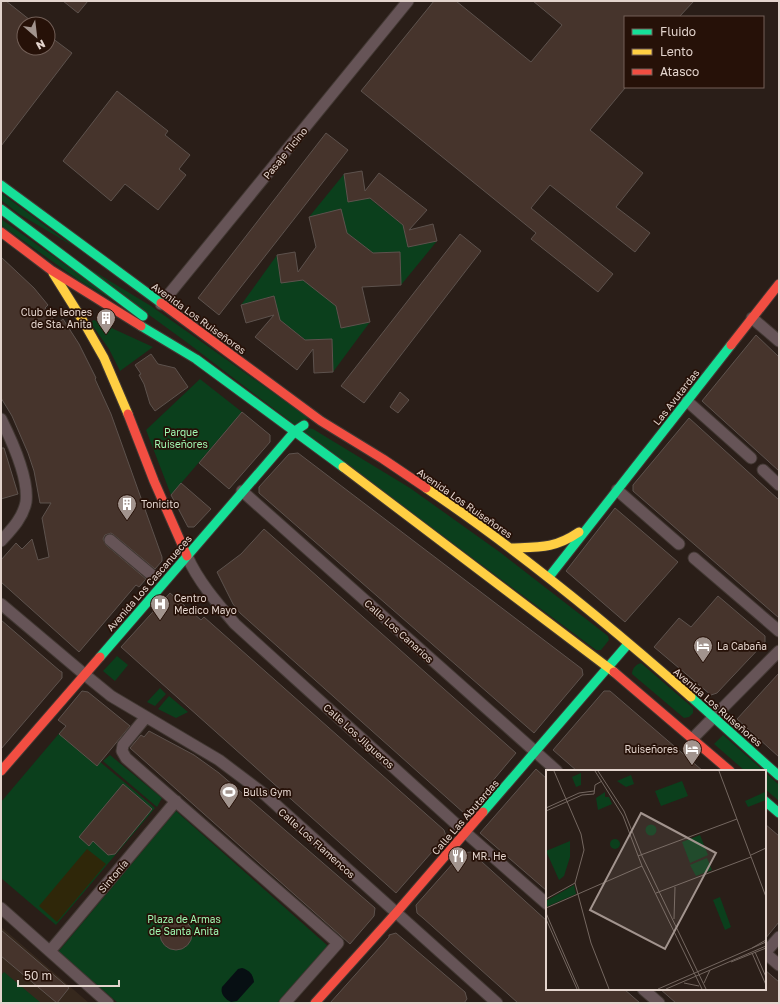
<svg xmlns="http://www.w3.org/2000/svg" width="780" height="1004" viewBox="0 0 780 1004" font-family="'Golos Text',sans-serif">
  <rect width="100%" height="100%" fill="#2a1e18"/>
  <path fill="#36281d" d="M1,927L7,932L89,1003H1Z"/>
  <path fill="#0b3f1c" d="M344,174L348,201L369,198L405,227L404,230L408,247L437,241L401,285L399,252L375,255L347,233L341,209L309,217Z
    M1,193L73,246L19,214L1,200Z
    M1,219L125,307L80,281L1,225Z
    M67,255L151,306L309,418L295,425L189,344Z
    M277,255L302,279L339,308L337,312L341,328L370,322L333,372L332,339L313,340L308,342L280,320L273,296L241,305Z
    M94,320L153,347L120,371L109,349L90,322Z
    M200,379L242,412L171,495L146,430Z
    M307,428L313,429L410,488L501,553L608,636L609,640L601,650H596L302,431Z
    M117,656L128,665L115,681L103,671Z
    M641,663L693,708V713L689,717L684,718L632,674C632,669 635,665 641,663Z
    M160,688L166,694L155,706L147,702Z
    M169,696L188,712L176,718L158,709Z
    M62,730L155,808L56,925L1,878V802Z
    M723,735L764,771H745L714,744Z
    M110,755L162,798L157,807L103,761Z
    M765,772L779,785V801L765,789Z
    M176,811L328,946L277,1003H118L58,952Z
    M4,972L41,1003H1V975Z"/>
  <path fill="#2f2709" d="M87,849L106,864L57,922L39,906Z"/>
  <path fill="#070f13" d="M242,968C249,970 253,974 254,982L237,1001L231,1002C225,999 220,994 222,987L238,969Z"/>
  <path fill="#46342c" stroke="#5d524d" d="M1,1H6L35,24H24V48H48V35L72,53L1,146Z
    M63,1H88L78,13Z
    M434,1H456L531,62L562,25L533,1H694L679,17H625V88L590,130L643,173L616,207L650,233L635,252L550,185L531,208L613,274L598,292L531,239L536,233L361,91Z
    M117,91L168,131L165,135L190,155L179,169L186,175L158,210L125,184L111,201L63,161Z
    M326,133L348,150L219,315L198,298Z
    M362,171L365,191L379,173L427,210L409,230L433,224L437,241L408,247L403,225L370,198L348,202L344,174Z
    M341,209L347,233L373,253L400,252L401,285L362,287L370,322L341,328L336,306L303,280L281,283L277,255L295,252L298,272L316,247L309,217Z
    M460,234L481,251L364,403L341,386Z
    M1,257L34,288L48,305L45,308L57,324L63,319L79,344L96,378L95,379L111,414L162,557V561L155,569L114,535L111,533L105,535L103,539L106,545L146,579L139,587L136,585L79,652L1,582V560L16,543L22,549L32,539L38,560L49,557L42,518L51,503H40L34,471L28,453L12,416L1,398Z
    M274,296L280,320L305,340L332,339L333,372L314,373L313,349L297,370L255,337L274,315L246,323L241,305Z
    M756,335L779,357V471L702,401Z
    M151,354L158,364L175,368L188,387L155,411L150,404L144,384L139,375L141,374L135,365Z
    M400,392L409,400L398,413L390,407Z
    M242,412L270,435V442L229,489L199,463Z
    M689,418L779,500V618L633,491V485Z
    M1,448H4L18,494L1,499Z
    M298,453L582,669L583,675L534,733L259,493V487L289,454Z
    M181,483L211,509L194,527H188L171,495Z
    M615,508L678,562L625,622L566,571Z
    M264,529L516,753L465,814L240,613L233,604L217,572L241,554Z
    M170,593L201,620L204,617L444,830L446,836L396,893L121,647Z
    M718,596L765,636V642L717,693L711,695L654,647L679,618L691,627Z
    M1,620L60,671L62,672V678L1,749Z
    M779,673V757L737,719Z
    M82,691L88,692L130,726L97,766L59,734L66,726L58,720Z
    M604,691H610L703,771H577L553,750Z
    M149,731L194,755L219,773L375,908L374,916L350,944L130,748L141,735L144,737Z
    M536,769L547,779V891L480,833Z
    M123,784L152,809L115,854L108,855L93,841L89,846L79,837Z
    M765,824L779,836V922L765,939Z
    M471,852L547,921V989H624L640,1003H518L423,918L417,913L416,905L462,853Z
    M160 934a16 16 0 1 1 32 0a16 16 0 1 1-32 0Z
    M1,930L69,988L57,1003L1,956Z
    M396,933L465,992L467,999L464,1003H330L389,937V935Z
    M765,970L779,982V1003H676L660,989H765Z"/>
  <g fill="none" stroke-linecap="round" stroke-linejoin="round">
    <defs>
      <path id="street" d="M161,304L408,1
        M752,318L779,341
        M687,401L751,458
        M1,419C12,441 29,478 26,502C23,518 11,530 1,541
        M763,470L779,485
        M617,490L679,544
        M242,491L557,771
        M110,540L153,576
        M187,556C198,581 217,603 235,624L466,833L547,904
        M694,558L779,631
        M1,604L84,674L111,696L219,760L264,794L497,1003
        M146,717L123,745L122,751L126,758L338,943L285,1003
        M693,738L779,651
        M1,908L108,1003
        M50,951L176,801
        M765,953L779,937
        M765,953L779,965
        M643,989L659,1003"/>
      <path id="fast" d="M1,185L161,303
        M1,209L143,316
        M141,326L196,359L343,467
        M549,577L731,345
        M100,657L295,431L304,425
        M691,697L779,776
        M765,801L779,813
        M483,812L628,644"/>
      <path id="slow" d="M53,273L83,321L104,358L128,414
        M343,467L614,672
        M426,488C520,551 607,623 691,697
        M510,548C539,547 554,549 579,532"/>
      <path id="jam" d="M1,232L51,270L141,326
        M161,303L321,421L383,459L426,488
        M731,345L779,284
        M128,414L154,481L187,556
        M614,672L730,771
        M1,771L100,657
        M315,1003L396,913L483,812"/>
    </defs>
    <use href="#street" stroke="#423833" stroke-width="13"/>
    <use href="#fast" stroke="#423833" stroke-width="11"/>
    <use href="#slow" stroke="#423833" stroke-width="11"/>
    <use href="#jam" stroke="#423833" stroke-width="11"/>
    <use href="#street" stroke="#665457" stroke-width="11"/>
    <use href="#fast" stroke="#16e098" stroke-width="9"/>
    <use href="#slow" stroke="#ffcf43" stroke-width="9"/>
    <use href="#jam" stroke="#f24e42" stroke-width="9"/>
  </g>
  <defs>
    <symbol id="building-pin" viewBox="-11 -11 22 30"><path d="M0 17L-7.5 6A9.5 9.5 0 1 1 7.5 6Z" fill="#a2948e" stroke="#261108"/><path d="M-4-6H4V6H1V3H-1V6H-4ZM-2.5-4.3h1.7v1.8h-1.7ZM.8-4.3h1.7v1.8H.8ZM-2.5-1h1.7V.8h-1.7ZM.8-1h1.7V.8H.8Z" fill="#fff"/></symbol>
    <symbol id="hospital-pin" viewBox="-11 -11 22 30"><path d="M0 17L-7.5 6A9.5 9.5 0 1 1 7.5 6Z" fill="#a2948e" stroke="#261108"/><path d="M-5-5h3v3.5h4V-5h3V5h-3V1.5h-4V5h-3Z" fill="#fff"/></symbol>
    <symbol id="hotel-pin" viewBox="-11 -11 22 30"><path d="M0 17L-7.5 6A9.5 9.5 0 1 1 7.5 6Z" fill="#a2948e" stroke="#261108"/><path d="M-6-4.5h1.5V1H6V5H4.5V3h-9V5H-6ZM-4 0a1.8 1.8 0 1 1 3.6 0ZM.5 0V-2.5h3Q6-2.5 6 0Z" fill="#fff"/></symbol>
    <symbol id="stadium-pin" viewBox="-11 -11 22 30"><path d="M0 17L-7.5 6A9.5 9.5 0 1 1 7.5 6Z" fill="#a2948e" stroke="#261108"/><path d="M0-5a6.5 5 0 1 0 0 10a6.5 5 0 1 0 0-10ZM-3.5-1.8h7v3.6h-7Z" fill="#fff"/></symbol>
    <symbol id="restaurant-pin" viewBox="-11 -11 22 30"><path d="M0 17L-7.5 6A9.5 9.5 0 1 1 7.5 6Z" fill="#a2948e" stroke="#261108"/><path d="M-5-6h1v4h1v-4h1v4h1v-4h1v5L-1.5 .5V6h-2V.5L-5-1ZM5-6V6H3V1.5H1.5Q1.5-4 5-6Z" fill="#fff"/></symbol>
  </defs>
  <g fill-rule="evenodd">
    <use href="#building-pin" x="95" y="307" width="22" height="30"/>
    <use href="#building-pin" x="116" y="493" width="22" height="30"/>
    <use href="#hospital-pin" x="149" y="593" width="22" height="30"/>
    <use href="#hotel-pin" x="692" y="635" width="22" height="30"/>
    <use href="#hotel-pin" x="681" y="738" width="22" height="30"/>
    <use href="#stadium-pin" x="218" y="781" width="22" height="30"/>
    <use href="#restaurant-pin" x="447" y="845" width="22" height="30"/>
  </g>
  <g text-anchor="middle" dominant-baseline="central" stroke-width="3.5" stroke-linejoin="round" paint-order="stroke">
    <g font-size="10" fill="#e3d4cd" stroke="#261108">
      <text transform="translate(285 153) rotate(-51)">Pasaje Ticino</text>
      <text transform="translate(199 318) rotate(36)">Avenida Los Ruiseñores</text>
      <text transform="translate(676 397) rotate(-52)">Las Avutardas</text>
      <text transform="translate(465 503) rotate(35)">Avenida Los Ruiseñores</text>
      <text transform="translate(149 583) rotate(-49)">Avenida Los Cascanueces</text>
      <text transform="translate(399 631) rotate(42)">Calle Los Canarios</text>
      <text transform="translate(718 707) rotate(41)">Avenida Los Ruiseñores</text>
      <text transform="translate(359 736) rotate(42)">Calle Los Jilgueros</text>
      <text transform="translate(465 817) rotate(-49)">Calle Las Abutardas</text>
      <text transform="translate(317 843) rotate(42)">Calle Los Flamencos</text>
      <text transform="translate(113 876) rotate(-50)">Sintonía</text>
    </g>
    <g font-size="10" fill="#e3d4cd" stroke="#261108" text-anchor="start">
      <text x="92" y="312" text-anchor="end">Club de leones<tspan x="92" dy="12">de Sta. Anita</tspan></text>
      <text x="141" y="504">Tonicito</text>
      <text x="174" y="598">Centro<tspan x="174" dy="12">Medico Mayo</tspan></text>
      <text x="717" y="646">La Cabaña</text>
      <text x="678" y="749" text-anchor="end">Ruiseñores</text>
      <text x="243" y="792">Bulls Gym</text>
      <text x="472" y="856">MR. He</text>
    </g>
    <g font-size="10" fill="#9ff7b1" stroke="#261108">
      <text x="181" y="432">Parque<tspan x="181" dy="12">Ruiseñores</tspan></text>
      <text x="184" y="919">Plaza de Armas<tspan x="184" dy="12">de Santa Anita</tspan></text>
    </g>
  </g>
  <g transform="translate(546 770)">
    <rect width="220" height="220" fill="#2a1e18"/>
    <path d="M35,3V15L30,17L26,7ZM85,5L88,14L80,17L71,11ZM136,11L142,26L115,36L109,21ZM59,22V27H63L66,34L52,40L50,28ZM219,22L220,30L202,37L199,31ZM99.5 60a5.5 5.5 0 1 1 11 0a5.5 5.5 0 1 1-11 0ZM154,65L162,85L144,93L136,72ZM64 74a5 5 0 1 1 10 0a5 5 0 1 1-10 0ZM24,71V87L18,106L13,110L0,81ZM161,88L166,100L150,106L144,95ZM28,115L30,124L0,137V131ZM174,127L185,157L179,160L167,130Z" fill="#0b3f1c"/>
    <path fill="none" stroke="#746760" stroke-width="1" d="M49,1L77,46L96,96L156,219M52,1L78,41L96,86L160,219M173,1L220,127M0,38L33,23L48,21M0,41L36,25L48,24L49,15L56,11M205,85L220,78M92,86L191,49M29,113L45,173L63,219M110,123L205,87M0,129L29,113L38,80L35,64L8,1M0,138L96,96M0,143L33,219M0,149L31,219M128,149L129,117M206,178L220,170M209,182L220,207M206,183L220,215M185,192L220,178M138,213L153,216M158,213L164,200M112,219L220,172M120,219L220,176"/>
    <path fill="#a2948e" fill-opacity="0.15" stroke="#a2948e" stroke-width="2" d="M95,43L170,83L119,179L44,140Z"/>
    <rect width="220" height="220" fill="none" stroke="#e3d4cd" stroke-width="2"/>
  </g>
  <rect width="780" height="1004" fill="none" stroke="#e3d4cd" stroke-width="4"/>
  <rect x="624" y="16" width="140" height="72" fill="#261108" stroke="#725f57"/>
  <rect x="632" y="29" width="20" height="6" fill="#16e098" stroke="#725f57"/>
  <text x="660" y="36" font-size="12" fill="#e3d4cd">Fluido</text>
  <rect x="632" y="49" width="20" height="6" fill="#ffcf43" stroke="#725f57"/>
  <text x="660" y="56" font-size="12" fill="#e3d4cd">Lento</text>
  <rect x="632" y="69" width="20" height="6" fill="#f24e42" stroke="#725f57"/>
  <text x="660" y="76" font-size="12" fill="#e3d4cd">Atasco</text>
  <g transform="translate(36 36) rotate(152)"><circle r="19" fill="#261108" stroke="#725f57"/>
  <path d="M0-3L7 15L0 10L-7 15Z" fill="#a2948e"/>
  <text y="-6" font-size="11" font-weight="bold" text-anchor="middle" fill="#e3d4cd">N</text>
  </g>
  <path d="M18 980v6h101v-6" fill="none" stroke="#e3d4cd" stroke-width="2"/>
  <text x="24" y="980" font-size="12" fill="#e3d4cd" stroke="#261108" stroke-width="3" paint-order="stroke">50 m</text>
</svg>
